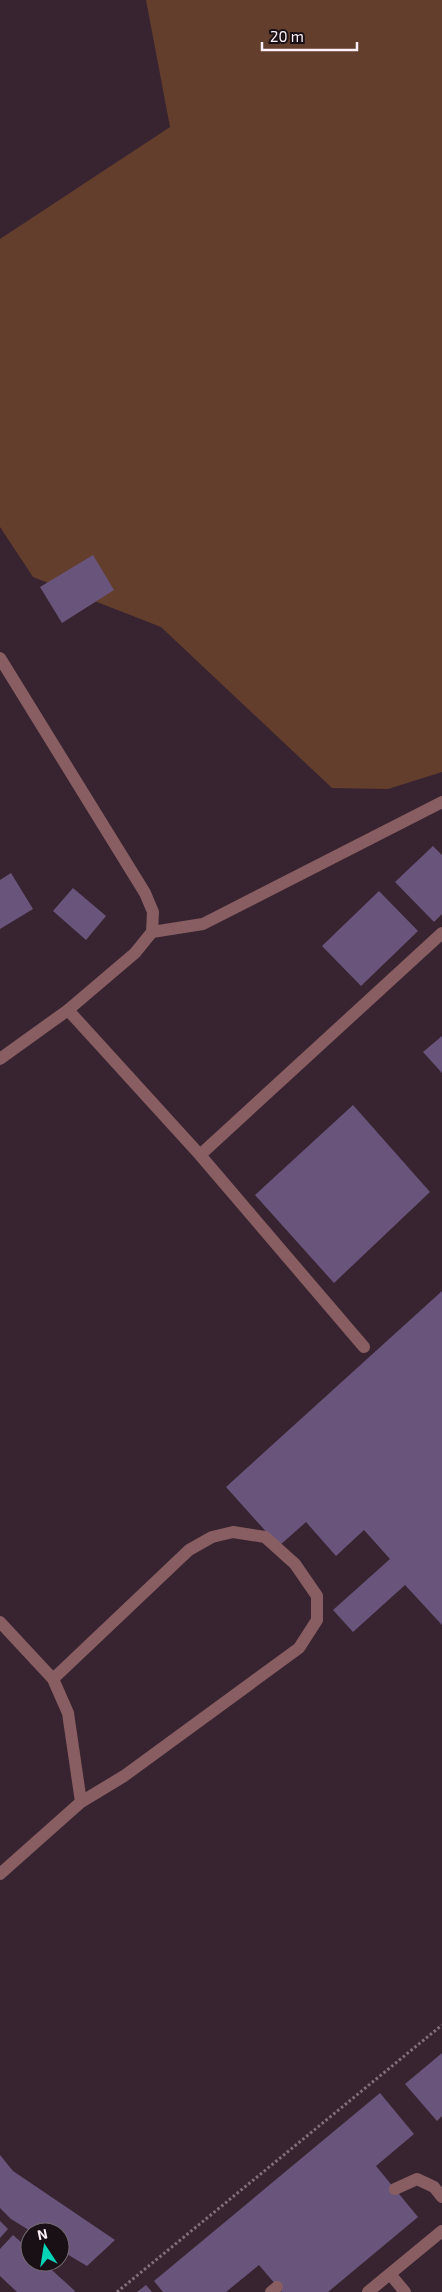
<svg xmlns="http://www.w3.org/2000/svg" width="442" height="2292" viewBox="0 0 442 2292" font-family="'Exo 2',sans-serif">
  <rect width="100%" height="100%" fill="#372430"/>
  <path fill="#633e2d" d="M146,0H442V772L388,789L332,788L161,627L33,577L0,527V239L170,127Z"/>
  <path fill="#69557b" d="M93,555L114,590L62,623L40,587Z
    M433,846L442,855V914L434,922L395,882Z
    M11,873L33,909L0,929V880Z
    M73,888L106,916L86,940L53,911Z
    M379,891L418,931L361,986L322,946Z
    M442,1036V1073L423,1052Z
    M353,1105L430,1192L334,1283L255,1195Z
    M442,1291V1625L405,1585L353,1632L333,1610L390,1559L364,1530L336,1556L306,1522L279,1546L226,1487Z
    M442,2053V2116L437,2121L405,2084Z
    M380,2093L414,2134L376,2166L418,2217L328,2292H282L259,2265L226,2292H163L154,2281Z
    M0,2155L13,2171L115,2240L87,2266L60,2250V2232H32L11,2219L0,2208Z
    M0,2221L8,2229L0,2238Z
    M13,2235L30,2250V2262H43L75,2291L74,2292H17L0,2276V2249Z
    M146,2285L152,2292H137Z"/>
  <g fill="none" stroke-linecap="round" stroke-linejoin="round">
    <path stroke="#81707a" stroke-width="3" stroke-dasharray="2.5 2.5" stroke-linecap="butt" d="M117,2292L442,2025"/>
    <path stroke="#895e62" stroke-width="12" d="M68,1010L200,1155L364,1347
      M200,1155L442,933
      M0,1622L53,1679L68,1713L81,1802
      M0,1874L81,1802L124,1776L299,1648L317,1620V1596L295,1564L265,1537L233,1532L212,1537L189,1550L53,1679
      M395,2189L417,2179L434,2187L442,2197
      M390,2274L405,2292
      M271,2292L277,2287
      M368,2292L442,2231"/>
    <path stroke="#895e62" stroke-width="12" d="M152,932L203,924L442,802"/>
    <path stroke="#895e62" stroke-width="12" d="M0,658L145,893L153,912L152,932L135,953L68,1010L0,1059"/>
  </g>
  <g transform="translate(45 2247) rotate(348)"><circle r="24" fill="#191016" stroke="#746a70"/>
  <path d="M0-4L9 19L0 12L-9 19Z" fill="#03d5b6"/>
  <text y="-8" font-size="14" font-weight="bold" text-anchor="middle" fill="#fdf0f8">N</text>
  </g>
  <path d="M262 42v8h95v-8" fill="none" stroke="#fdf0f8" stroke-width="2.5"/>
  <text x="270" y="42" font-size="15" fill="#fdf0f8" stroke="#191016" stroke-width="4" paint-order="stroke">20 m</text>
</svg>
